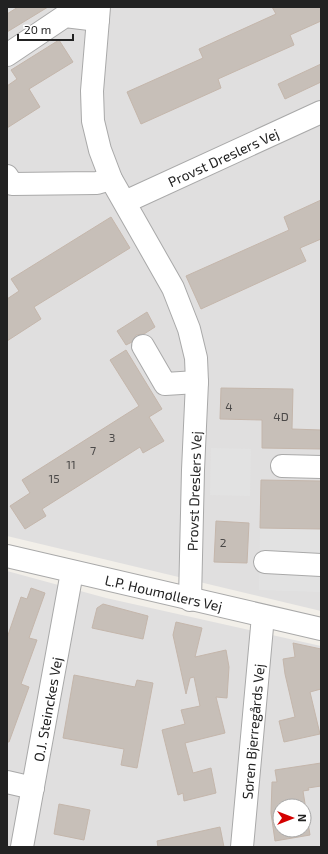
<svg xmlns="http://www.w3.org/2000/svg" width="328" height="854" viewBox="0 0 328 854" font-family="'Exo 2',sans-serif">
  <rect width="100%" height="100%" fill="#f2efe9"/>
  <path fill="#e0dfdf" fill-rule="evenodd" d="M7,7H321V611L7,536Z
    M7,571L106,598L321,646V847H7ZM280,806H304V830H280Z"/>
  <path fill="#e2e2e2" d="M211,448L251,449L250,496L210,495Z
    M260,528L321,529V592L259,590Z"/>
  <path fill="#c7bfb8" stroke="#c4b6ab" fill-rule="evenodd" d="M18,7H48L7,32V14Z
    M272,7H321V21L290,35L294,45L218,79L221,88L141,124L127,92L203,58L199,49L276,14Z
    M59,40L73,62L29,89L40,107L7,128V86L17,79L11,70Z
    M321,64V82L285,99L278,84Z
    M321,200V239L300,248L306,261L201,309L186,276L289,230L284,217Z
    M111,217L130,248L34,307L41,319L7,341V299L19,291L11,279Z
    M147,312L155,327L144,334L136,335L132,342L126,345L117,331Z
    M126,350L162,409L149,417L164,441L143,453L140,447L42,509L46,516L25,529L10,506L30,493L22,480L139,406L110,360Z
    M221,388L293,389L292,429L321,430V449L262,448V420L220,419Z
    M261,480L321,481V529L260,528Z
    M216,521L249,523L247,563L214,562Z
    M31,588L45,593L29,638L37,640L21,684L29,687L9,742H7V638L21,597L27,599Z
    M103,604L148,616L143,639L92,628L97,608Z
    M176,622L202,628L195,657L226,650L229,667L227,698L216,697L225,733L185,743L193,773L211,768L216,793L184,801L183,793L178,795L162,730L185,724L181,710L200,706L194,677L190,678L186,694L173,635Z
    M293,643L321,649V689L310,692L320,734L284,742L279,721L295,717L285,674L283,659L295,657Z
    M74,675L135,687L137,680L153,683L137,768L121,765L124,749L63,738Z
    M321,763V786L308,788L309,790L303,791L310,835L275,841L271,813L272,782H277L275,770ZM280,806H304V830H280Z
    M59,804L90,810L84,840L54,834Z
    M220,827L224,847H158L157,841Z"/>
  <g fill="none" stroke-linecap="round" stroke-linejoin="round">
    <defs>
      <g id="minor">
        <path d="M99,7L92,91L93,121L100,150L111,179L173,288L189,329L196,358L197,382L193,470L190,600"/>
        <path d="M7,55L65,16L98,20"/>
        <path d="M7,176L12,184L97,183L111,179"/>
        <path id="s1" d="M125,202L321,112"/>
        <path d="M143,346L165,384L197,382"/>
        <path d="M282,466L321,467"/>
        <path id="s2" d="M7,556L321,629"/>
        <path d="M265,562L321,565"/>
        <path d="M7,782L33,788"/>
        <path id="s3" d="M22,847L72,572"/>
        <path id="s4" d="M242,847L263,616"/>
      </g>
    </defs>
    <use href="#minor" stroke="#a9a9a9" stroke-width="24"/>
    <use href="#minor" stroke="#fff" stroke-width="22"/>
  </g>
  <g text-anchor="middle" dominant-baseline="central" stroke-width="3" stroke-linejoin="round" paint-order="stroke">
    <g font-size="12" fill="#4b4948">
      <text x="229" y="406">4</text>
      <text x="281" y="416">4D</text>
      <text x="112" y="437">3</text>
      <text x="93" y="450">7</text>
      <text x="71" y="464">11</text>
      <text x="54" y="478">15</text>
      <text x="223" y="542">2</text>
    </g>
    <g font-size="14" fill="#222" stroke="#fff">
      <text stroke="none"><textPath href="#s1" startOffset="108">Provst Dreslers Vej</textPath></text>
      <text transform="translate(194 491) rotate(-88)">Provst Dreslers Vej</text>
      <text stroke="none"><textPath href="#s2" startOffset="161">L.P. Houmøllers Vej</textPath></text>
      <text stroke="none"><textPath href="#s3" startOffset="140">O.J. Steinckes Vej</textPath></text>
      <text stroke="none"><textPath href="#s4" startOffset="116">Søren Bjerregårds Vej</textPath></text>
    </g>
  </g>
  <rect width="328" height="854" fill="none" stroke="#222222" stroke-width="16"/>
  <g transform="translate(292 818) rotate(90)"><circle r="19" fill="#ffffff" stroke="#a7a7a7"/>
  <path d="M0-3L7 15L0 10L-7 15Z" fill="#d40000"/>
  <text y="-6" font-size="11" font-weight="bold" text-anchor="middle" fill="#222222">N</text>
  </g>
  <path d="M18 34v6h55v-6" fill="none" stroke="#222222" stroke-width="2"/>
  <text x="24" y="34" font-size="12" fill="#222222" stroke="#ffffff" stroke-width="3" paint-order="stroke">20 m</text>
</svg>
